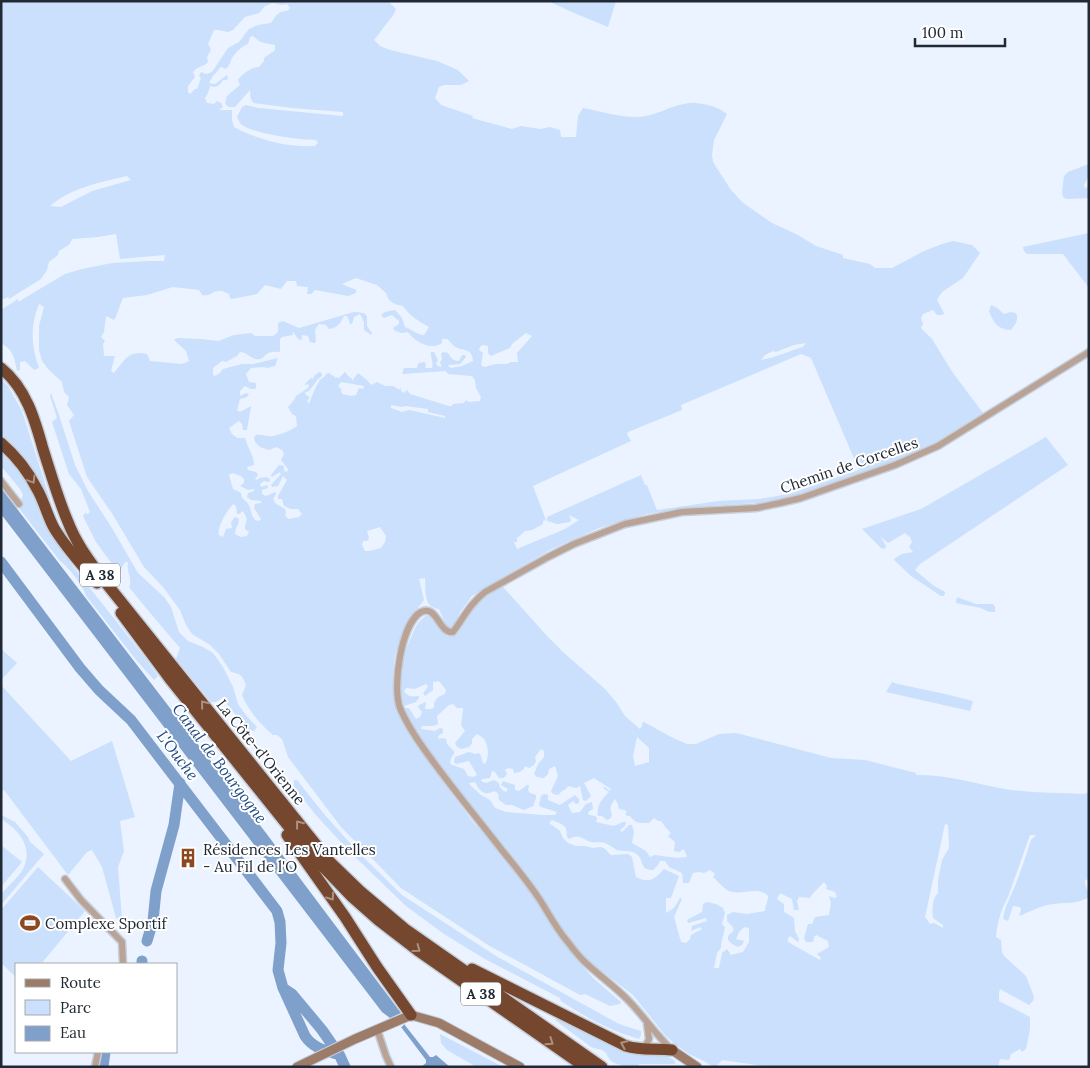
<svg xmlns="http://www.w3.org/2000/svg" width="1090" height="1068" viewBox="0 0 1090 1068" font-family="Lora,serif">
  <rect width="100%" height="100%" fill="#eaf3ff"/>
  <path fill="#cae0fc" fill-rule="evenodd" d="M1,1H388L396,9L394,14L374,40L380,46L390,50L437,61L458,70L469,81L461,85H444L439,87L435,98L441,105L473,116L472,118L512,129L521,126L540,129L550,127L560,130L561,137H576L578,116L583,108C600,111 618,117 636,117C656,117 672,104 691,103C695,102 699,104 703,104C712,106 720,108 727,114L714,140L712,155L713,162L731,190L742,202L772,223L798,235L816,246L843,255V258L870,264L875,268H892L924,251L942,244L953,241L972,245L980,253L963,278L942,292L937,300L944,313L942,315H937L933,310L923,314L921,318L923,324L921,328L932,339L953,373L983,413L937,442L904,458L805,493L779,500L758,503L696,507L672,510L647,514L599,528L550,550L489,585L472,596L460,612L453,627L450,628L447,627L439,609C423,608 426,590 425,578L419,579L424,600L407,622L395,655L393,673V689L396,706L402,723L443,782L473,822L495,846L531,893L552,927L568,949L593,978L621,1002L620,1004L610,1006L585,994L580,995L488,945L401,888L341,827L288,757L282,739L277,735H273C260,724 248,710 242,695L246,685C242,675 241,674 231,672L219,654L210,645L192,634L186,625L180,610L163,587L144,567L113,515L87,477L69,421L74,415L67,405L69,397L64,392L62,382L49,370L42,361L39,350V326L44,307L39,304C30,325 31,347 39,368L34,370L25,361L20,362V370L17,371C14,357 14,351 1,343V310L18,299L19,302L23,299L65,274L82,269L112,263L149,261H164L165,255L120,259L116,234L98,237L72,239L70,244L59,251L58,255L49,262L47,270L41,279L9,299L8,297L1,300ZM273,3L282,5L287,4L290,8C287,12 285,11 281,12C276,14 274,19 271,23L258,25L249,29L239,42L228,48L212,72L206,74L201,72L199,76L201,78L197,89H195L190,94L188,92V86L195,77L193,72C199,65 204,67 208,62L207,57C210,50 213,52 208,44L214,30H218L228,32L233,30L245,17L259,13L265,6ZM253,36C259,43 267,44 275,45V50L264,58V61L259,67C252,67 242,74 238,80L240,85L227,96L225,104L229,107H235L250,90C251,96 249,99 254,103L292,108L343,112V116L258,108L246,105L242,107L237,117C239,121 239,122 241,124C252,134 300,140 316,140L318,143L315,146C288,148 258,140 234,127L232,120V110H219L223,107L221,103L217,101L214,104L207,103L205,98L208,93L210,86C217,88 219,86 223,80H227L228,77L227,75L215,84L209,83L213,76L221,67L226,69C230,65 230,63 232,58C235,53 242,46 248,44L250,37ZM127,176L131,180L92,191L61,207L50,206C73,187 98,183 127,176ZM356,278L377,285L386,293C388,302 394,304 403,306C410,316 418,321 429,327L424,335C417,335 411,329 405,327L402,318L395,310L385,312L381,315L384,318L392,315L399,321V324L393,328L395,331L402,333L408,332C415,342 431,351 442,343V339H448C448,340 453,345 454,346C463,352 472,347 473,361L462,366L451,368L448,366L449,365L460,364L466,357L465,355H462L459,361C453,361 451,358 448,353L443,352L441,354L442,359L440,363L442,367L438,366L436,364L438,360L434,352H431C430,357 434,362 432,368H425L426,364L424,362L419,363L418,364L417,368H404L402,374L446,371L448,374L472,376L475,380L476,388L481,397L480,401L469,402L466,400L464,403L453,404L452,406H449L410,394L407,390L404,393L401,391V387L400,390L393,386H385L377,382L371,385L367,380L358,373L352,381V379L347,375V374L345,372L339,378L337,377L336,378L329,373L326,374C325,377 322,378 320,380C315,387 312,396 309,404L307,401L310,397L306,395L305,392L309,391L318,379L322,376V373L319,372L314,376L313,379L311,378L305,384V386L307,384L309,385L308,388L296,396L294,400L288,407L292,414L296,416L297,426C290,431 282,434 273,436C267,437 262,434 256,435L254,438L255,442L260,447L269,450L277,447L283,451L284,454L281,460L288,469L287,472L284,471V466L279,465L271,475L272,477L280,472L281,474L271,485L272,487L278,486L283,476L287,480L278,496V499H282L284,506L291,509H298L302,514L299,517L289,519L285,516L286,512L285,509L275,503L273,499L276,494L275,492L266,496L262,494V490L268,488V485L261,487L260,484L264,481L269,482L270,481V479L266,477L260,478L257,480L255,479L258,475L256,472L248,470L247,467L254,465C254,455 247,447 245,438H237L232,434L229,428L239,421L242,424L243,430H247L251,406L240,412L237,410L240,399L247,397L249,394L246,393L240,396V391L245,386L251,389H255L256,387V383L249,382L246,374L251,368L264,367L267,368L275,366L278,358L253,364H242L223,369L220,373L215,376L213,375V368L222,361L226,362L237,356L240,352C248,352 252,361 260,359C264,358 263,356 267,354C271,351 275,352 280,352V339L282,337L293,335L292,332C296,334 296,338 300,340L302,339V335L308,336L310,342L314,343L316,342L315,330L319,324L326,325L329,329C337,328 341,323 344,316H347L349,320L350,324H352L354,317L360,314L364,322V330L371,335L372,333L367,326V316L364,313L354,312L299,328L283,321L278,323V332L273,336H255L251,333L234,335L218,341L201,339L177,338L174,340L186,351L189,361L182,364L150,361L147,354C128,350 125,360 114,373L111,371L115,356H104L103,344L105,341L101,337L104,332L106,316L114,320C117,316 120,304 123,298L147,295L173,287L199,290L202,295C211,297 214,289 221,291C224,291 226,293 229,294L230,298L232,299L257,294L265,285L281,289L287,281H296L297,286L308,287L307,294H311L315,290L348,296L356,293V290L342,284ZM526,333L532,336L517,353L518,362H511L507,364H496L484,367L481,365L483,353L479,350L480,347L483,345L488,346V353L491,356L510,348L512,344ZM806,343L803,347C789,351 775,358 761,360L765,355L773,351L776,352L794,345ZM801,354L811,358L859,470L789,494L759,499L719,501L657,510L647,485H645L641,475L547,517V521L557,524L570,522L571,520L569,515L579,520L565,529L517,549L514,542H517V538L525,531L532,530L543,524V521L546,520L533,486L631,441L627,434L628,432L682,410L681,405ZM341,382L364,386L363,389L359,388L356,395L352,396L342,394L341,389L338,386ZM391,405L402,407L405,406L428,409V412L445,416V418L409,410L402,412L391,408ZM232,473L241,476L244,479V483L240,486L248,490L254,489V491L248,493L247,497L251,500L261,501V503L255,504L254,508L261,519L259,521L255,520C248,511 254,507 242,498L241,493L233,489L229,475ZM233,504L236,506L237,514H239L243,511C250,523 245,519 245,529L249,532L247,536L241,537L235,534C235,528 239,525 239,519L235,517L231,522L232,528L226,529L223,537L219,535C217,526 227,511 233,504ZM380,527L386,536L385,542L381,548L369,551H365L362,545L363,541H367L369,538L367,531Z
    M548,1H616L608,27L574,13Z
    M1089,164V175L1084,185L1085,189L1089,185V198L1067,199L1063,197L1062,192L1064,176L1068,172Z
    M1089,233V288L1063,254H1027L1024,251L1023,247Z
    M991,305L997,308L1004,314L1010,312L1016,313C1019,320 1015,325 1011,330C997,329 994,323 989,311Z
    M1,379L8,386L22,411L50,499L46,502L1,438Z
    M51,393L58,412L75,465L88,491L112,528L138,573L164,597L171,607L179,632L188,641L203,647L213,653L223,667L233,687L238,704L245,714L257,727L254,731H249L222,698L216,702H211L176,659L180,648L146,608L129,587C133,579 126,571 128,563L126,561L120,570L117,571L96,542L83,516L85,513L88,514L90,512L81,489L69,474L52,422L57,418L50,396Z
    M1046,437L1068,465L920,564L915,570L934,586L945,592L944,596H941L911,576L894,560L895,558L897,557L902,554L913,552L909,547L912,542L910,537L905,533L888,543L880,536L886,546L885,549L881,548L862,529L921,509Z
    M1,450L23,476L37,503L40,515L74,568L146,659L158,676L154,680L137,661L86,596C84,586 68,567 60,561L18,507L23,495L20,489L1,466Z
    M499,587H503L547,636L563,652L605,689L616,702L625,716L640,729L642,726V723L644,722L673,738L687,744H696L719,734L736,733L831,758L865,760L916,773V775C948,774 979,785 1011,790C1035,793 1059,793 1084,794L1089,792V879L1085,880C1084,886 1089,891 1089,897C1074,905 1068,902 1053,904C1041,905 1030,912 1019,916L1021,910L1020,907L1013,906L1008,921L1003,919C1005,906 1010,898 1015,886C1021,871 1026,856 1031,840L1036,835H1030L1008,897C1001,909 997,923 996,937L1001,940L1002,952L1004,956L1026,976L1034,997L1033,1001L1029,1005L1000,989L999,993V1001L1030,1017V1029L1026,1049L1022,1052L1020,1049L1011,1054L1009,1060L1000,1059L998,1067H772L722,1060L716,1067H714L704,1061L689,1054L676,1045L665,1035L633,995L587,960L567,937L554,920L544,899L528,876L461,793L406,718L404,712L405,708H409L416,719L420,717L422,712L418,707L419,705L426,702L425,709H431L434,708V703L438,697L445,694L446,690L439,681L433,682V690L425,696L423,693L428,687L426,684L415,689L406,688L404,691C408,697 412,697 419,696V698L416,702L404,706C396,683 401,660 410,640C416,628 414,626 425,616H429L447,636H456L474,606L483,597ZM453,704L457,708H463V710L461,725L465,731L455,743L457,747L461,749L469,747L472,743V739L477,734C480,736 482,737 484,739C489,746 489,758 485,764L483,763L481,756L479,753L475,754L469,752L455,757L454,762L456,764L469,761L477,775L473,777L468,776L464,769L452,765L450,763L451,758L454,754V751L447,744L446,739L443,738L439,739L438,737L439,735L443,733V729L440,728L435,731L421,729L422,726H434L438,724L437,716L449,705ZM637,737L649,748V762L635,766L633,756ZM541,749L544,751V757L538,764L534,774L537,777L544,778L548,774L549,769L555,766L558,776L551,791L553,794L558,795L563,790H565L568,786L576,788L580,786L583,800L586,801L591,796L584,783L594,778L611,789L610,791L605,787L603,788L609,792C602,799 596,806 598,816H602L607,820L611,818L612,814C609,808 611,804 615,799L618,804L619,809L625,810L627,812L625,813L627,816H630C636,824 640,823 649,823L654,818L658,821H661L666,828L671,833L668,836L675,842L674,851L679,852L684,849L687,857L677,858L655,855L650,857L646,851L632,843L634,832L632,825H629L622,832L620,830L625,826L626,822H623L614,826L596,822L597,818L595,816L589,815L588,812L593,809L592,802L586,804L580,812L572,813L568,805L573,801L576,804L579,803V799L575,795L560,805L548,800V795L544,794L541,796L539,805L541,807L557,812L555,815H543L506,812L495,808L490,800L481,795L471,786L469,783L475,782C479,790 484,797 494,791L498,793L499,800L506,805H512L524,810L533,806L536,798V795L530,793L528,790L529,785H527L519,791L515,790V785L503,781L501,785L508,789L506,792C502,790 499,788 499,783L494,780L486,783L481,781L482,779L490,778L492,771L495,772L499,778H504L507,774L505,770L508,768L513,769L514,773C518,773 524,771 525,766L529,768L534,765L536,761L535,757ZM552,820C563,825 567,824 567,837L569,839C581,833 582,840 591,842C596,843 602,841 607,844C610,845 613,848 617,850C623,852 630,850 635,853C646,860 638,870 653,870L658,865L660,861H665L669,867L682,873L683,883H689L693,873L699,872L704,873L710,870L715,874L713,877C718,881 723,888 729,891C742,896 758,885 768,896C768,902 765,906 765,911L747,914L733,912L727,915V921L732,926L734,930L728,936V940L732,944L738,947L742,945L744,941L736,939L739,932L744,927L749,928V942L743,952L731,955L727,949L722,953L719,968H714L717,953L721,948C721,940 724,935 725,927L722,924L725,913L723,908L716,904L707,902L703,904L702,912L687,920L688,923L706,918L707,921L692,926L691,931L700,927L702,929L691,935L690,939L686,943L681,942L674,917L682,899L680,898L674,908L666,913V898H671L679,876L664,869C655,879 649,884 636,877L632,857L628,854L611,855L605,849L601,847L592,848L586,846H576L568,843L563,838L560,831L549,823ZM945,824L948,825L949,848L942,860L938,880V893C932,899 932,910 933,918L943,925V928L934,923L930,924L925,917ZM824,882L827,886L826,889L835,892L837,897L834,898L829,896L831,903L829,915L815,917L812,924H808L804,938L806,942H813L814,937L816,935L828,941L829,947L817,954L821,958L820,960L788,942V938L790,936L798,942L799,939L795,931L794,918L784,912V904L777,899L780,893L792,899L794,910H799L797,901L799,897L810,898C814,891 819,888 824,882Z
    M957,597L976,604H993L995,607V612H989L981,608L956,603V601Z
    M1,649L17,663L1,680Z
    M892,682L898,684L945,694L973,701L970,711L886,692Z
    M1,685L71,761L112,741L135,817L120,821L124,851L118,867L122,919L116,918L102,867L92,850L87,852L68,875L4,790L1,792Z
    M294,780H297L324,814L358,852L402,895L496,956L619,1024L641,1031V1035L639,1039C611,1031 585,1017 561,1001L560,998L485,959L444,934L406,906L348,850L315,814L294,787Z
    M1,815L15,822L28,837L30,842L44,854L1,905V894C8,886 20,876 24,867C33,846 18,829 1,819Z
    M1,845L22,862L1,887Z
    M38,867L85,911L41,964H16V977L1,963V910Z
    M558,1019L625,1053C629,1054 633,1055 638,1055C651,1056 664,1052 675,1061V1064H639L638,1067C630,1067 616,1066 610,1060C608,1058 608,1055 606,1053C603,1049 596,1049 591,1047L555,1020Z
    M440,1034L503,1067H476L473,1065L447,1050L441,1043Z"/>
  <path fill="#7fa0cb" d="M1,488L266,833L401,1013L390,1018L382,1012L1,514Z
    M404,1024L430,1057H433L436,1055L450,1067H421L426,1063V1060L401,1027L403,1026Z"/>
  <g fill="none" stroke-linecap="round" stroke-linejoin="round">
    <path stroke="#7fa0cb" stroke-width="11" d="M1,562L80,668L99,690L131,720L277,911L280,922L281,943L278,970L283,988L292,994L322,1030L340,1056L345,1067
      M147,941L153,921L156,891L174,825L180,783
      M142,964V961
      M284,990L305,1036C313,1048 324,1050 337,1054
      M103,1067L105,1052"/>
    <defs>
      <path id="minor" d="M1,481L19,504
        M65,879L81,900L122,942L123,964
        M377,1029L386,1056L391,1067
        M644,1049L649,1039L647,1024
        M672,1050C655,1034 643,1015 627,999C614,986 600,976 587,964C579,957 573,949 567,941C556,928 549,914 540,900C528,882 515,866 501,849C477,818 452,788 429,756C418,741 407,725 400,708C392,688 401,623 421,612C437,604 439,634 453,632C464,617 470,604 485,592L548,557L574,544L625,524L682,512L756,508L780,503L801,498L895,465L938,446L1089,352
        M95,1067L98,1052"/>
      <path id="secondary" d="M672,1050L697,1067
        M297,1067L355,1039L411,1015L439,1023L520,1067"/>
      <path id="motorway" d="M1,368C26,388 35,420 43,449C51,474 58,499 68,522C76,543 89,560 102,578L330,862L360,891L405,929L602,1067
        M1,443C16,456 28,471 37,489C44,501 47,515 54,528C66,548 82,565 97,583
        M121,613L170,679L301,842L325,869L352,897L378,920L417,950L585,1067
        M287,835L345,917L377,967L411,1015
        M472,969L626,1046C641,1051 657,1048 672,1050"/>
    </defs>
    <use href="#minor" stroke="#c6cfda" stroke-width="9"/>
    <use href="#secondary" stroke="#c6cfda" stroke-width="11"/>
    <use href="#motorway" stroke="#c6cfda" stroke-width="14"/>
    <use href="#minor" stroke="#b9a296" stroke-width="6"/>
    <use href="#secondary" stroke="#9d7b69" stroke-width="9"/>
    <use href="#motorway" stroke="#75472e" stroke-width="11"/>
  </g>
  <defs><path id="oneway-chevron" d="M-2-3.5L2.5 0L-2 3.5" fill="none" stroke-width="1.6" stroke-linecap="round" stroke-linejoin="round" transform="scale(1.25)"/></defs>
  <g stroke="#ac9182">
    <use href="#oneway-chevron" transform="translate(32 480) rotate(59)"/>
    <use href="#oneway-chevron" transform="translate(204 704) rotate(-129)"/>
    <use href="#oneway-chevron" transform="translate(299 824) rotate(-128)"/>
    <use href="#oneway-chevron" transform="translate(331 897) rotate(54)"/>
    <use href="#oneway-chevron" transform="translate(417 949) rotate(36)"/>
    <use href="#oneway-chevron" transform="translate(550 1042) rotate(35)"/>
    <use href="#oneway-chevron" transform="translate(624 1044) rotate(-156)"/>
  </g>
  <defs>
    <symbol id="building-bare" viewBox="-9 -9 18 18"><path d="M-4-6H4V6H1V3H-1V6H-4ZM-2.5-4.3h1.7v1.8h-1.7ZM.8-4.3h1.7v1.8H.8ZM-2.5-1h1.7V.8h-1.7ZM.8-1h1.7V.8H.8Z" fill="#8d481f" stroke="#fff" stroke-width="2.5" paint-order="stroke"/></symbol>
    <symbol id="stadium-bare" viewBox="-9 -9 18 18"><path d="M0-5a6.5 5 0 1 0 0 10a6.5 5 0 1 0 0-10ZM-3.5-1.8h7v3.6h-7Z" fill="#8d481f" stroke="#fff" stroke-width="2.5" paint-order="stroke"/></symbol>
  </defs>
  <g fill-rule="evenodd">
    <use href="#building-bare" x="174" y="844" width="28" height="28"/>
    <use href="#stadium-bare" x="16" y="909" width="28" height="28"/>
  </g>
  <g text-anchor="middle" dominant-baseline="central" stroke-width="4" stroke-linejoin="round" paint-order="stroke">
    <g fill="#fff" stroke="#646971" stroke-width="1">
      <rect x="80" y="563.5" width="40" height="23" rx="4"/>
      <rect x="461" y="982.5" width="40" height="23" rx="4"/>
    </g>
    <g font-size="14" font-weight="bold" fill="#212934">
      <text x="100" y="575">A 38</text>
      <text x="481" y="994">A 38</text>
    </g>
    <g font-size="15" fill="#212934" stroke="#fff">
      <text transform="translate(849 465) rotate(-19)">Chemin de Corcelles</text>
      <text transform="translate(261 752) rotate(51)">La Côte-d'Orienne</text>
    </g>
    <g font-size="15" fill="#212934" stroke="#fff" text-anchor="start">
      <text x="203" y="849">Résidences Les Vantelles<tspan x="203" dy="17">- Au Fil de l'O</tspan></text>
      <text x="45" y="923">Complexe Sportif</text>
    </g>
    <g font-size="16" font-style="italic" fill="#204d83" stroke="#fff">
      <text transform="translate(178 755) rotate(53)">L'Ouche</text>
      <text transform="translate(220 763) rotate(53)">Canal de Bourgogne</text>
    </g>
  </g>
  <rect width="1090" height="1068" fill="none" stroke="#212934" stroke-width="5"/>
  <rect x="15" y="963" width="162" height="90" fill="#ffffff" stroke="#a6a9ae"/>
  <rect x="25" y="979" width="25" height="8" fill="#9d7b69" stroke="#a6a9ae"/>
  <text x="60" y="988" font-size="15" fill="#212934">Route</text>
  <rect x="25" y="1000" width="25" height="15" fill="#cae0fc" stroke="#a6a9ae"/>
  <text x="60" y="1013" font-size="15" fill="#212934">Parc</text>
  <rect x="25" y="1026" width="25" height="15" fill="#7fa0cb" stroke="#a6a9ae"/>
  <text x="60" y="1038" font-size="15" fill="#212934">Eau</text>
  <path d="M915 38v8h90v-8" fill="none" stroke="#212934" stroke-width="2.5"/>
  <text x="922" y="38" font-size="15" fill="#212934" stroke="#ffffff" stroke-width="4" paint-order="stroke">100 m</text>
</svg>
